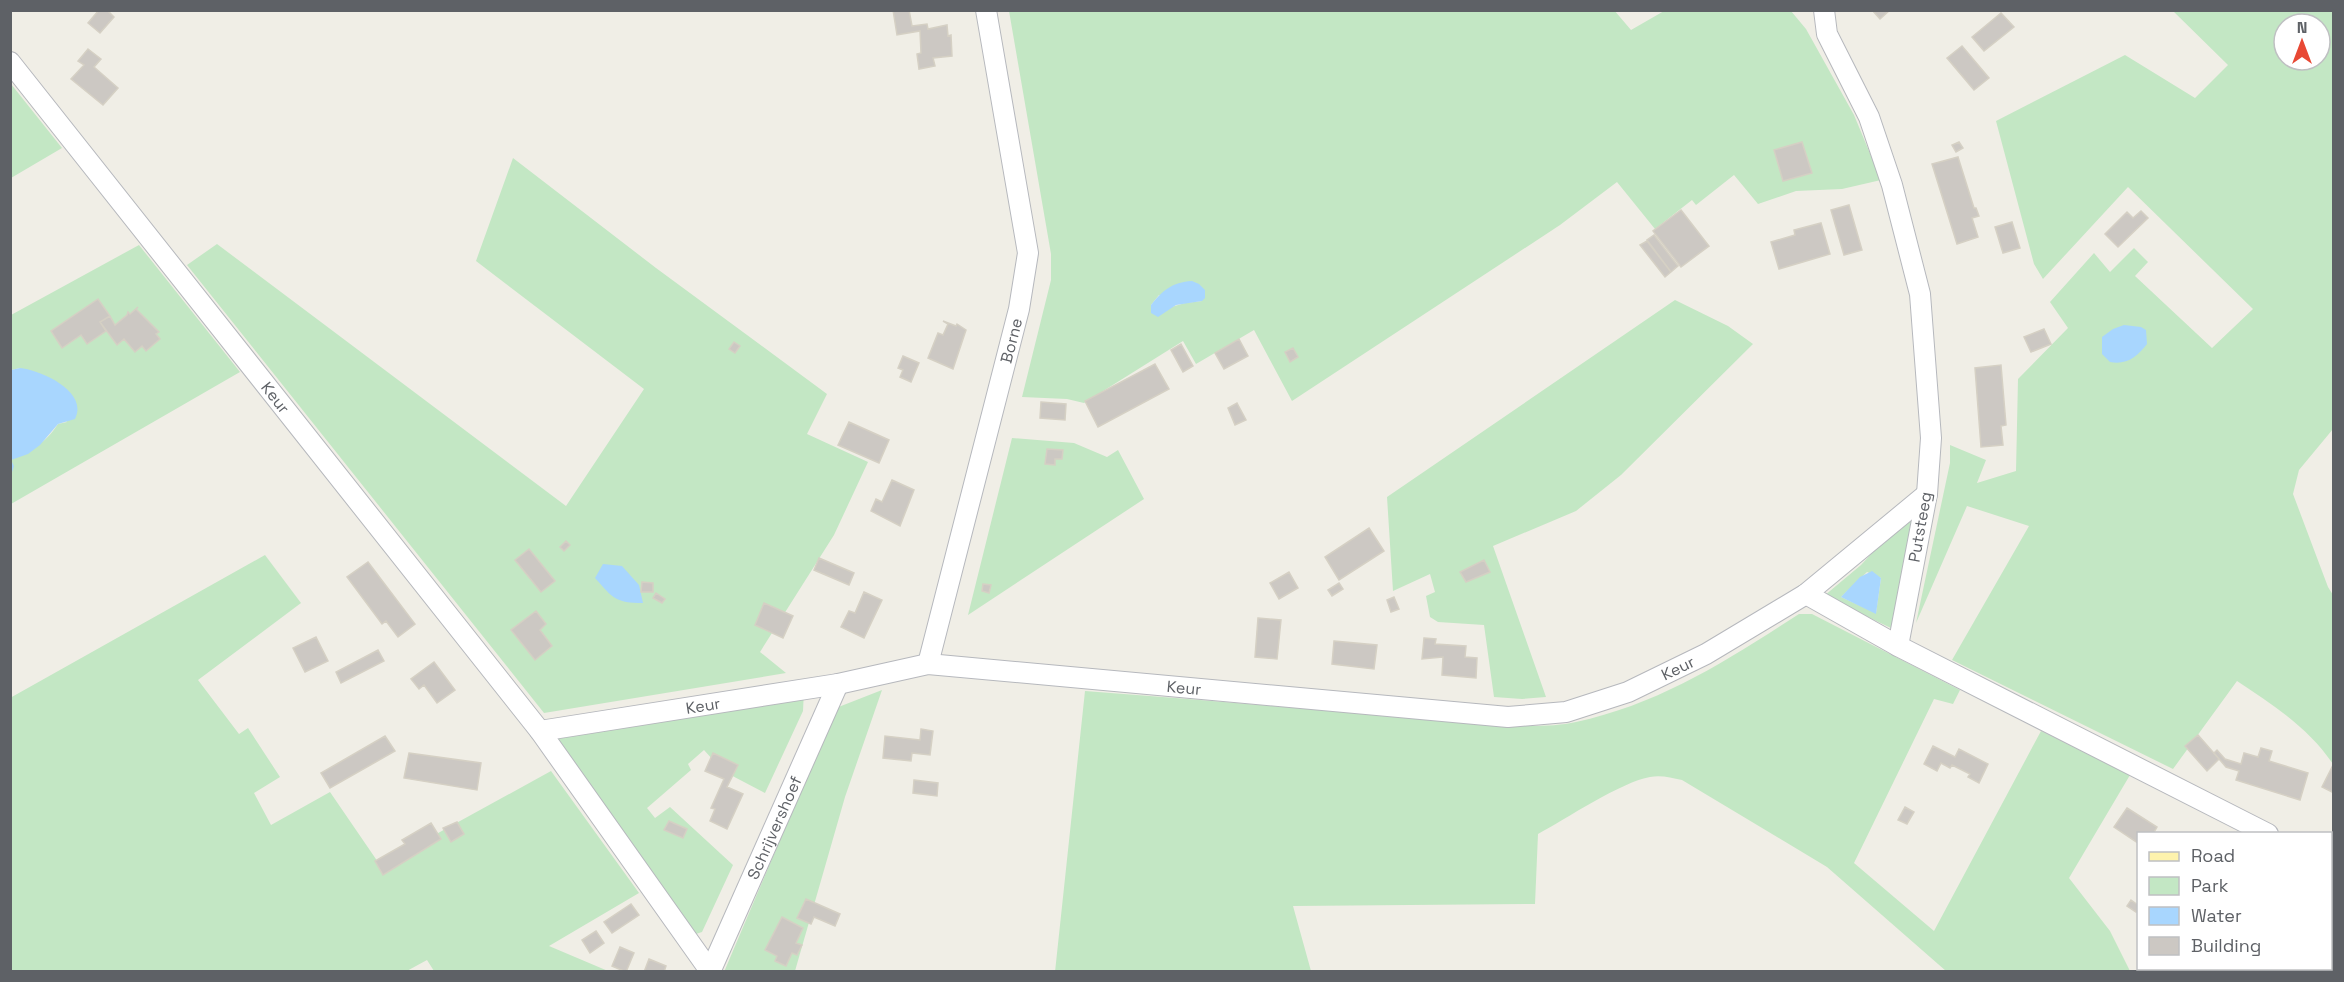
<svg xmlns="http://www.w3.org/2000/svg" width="2344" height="982" viewBox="0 0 2344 982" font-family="'Space Grotesk',sans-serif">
  <rect width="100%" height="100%" fill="#f0eee6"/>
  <path fill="#c3e7c4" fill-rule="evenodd" d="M1614,10L1631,30L1664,11H1791L1806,29L1854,115L1881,180L1842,189L1796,191L1758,204L1734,175L1696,205L1692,200L1655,229L1617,182L1560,225L1292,401L1254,330L1196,364L1183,341L1084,403L1067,399L1022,397L1051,280V254L1009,11ZM1159,295L1202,301L1185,303L1151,313V305Z
    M2173,11H2333V429L2299,470L2293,494L2328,587L2333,595V764C2308,727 2273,705 2237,681L2173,769L1952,660L2029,526L1967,506L1916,623L1950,463V445L1986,460L1977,483L2016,471L2018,379L2068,328L2050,302L2094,253L2110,272L2134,248L2148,262L2135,276L2212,348L2253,309L2128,187L2043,279L2034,264L1996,121L2125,55L2195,98L2228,65ZM2284,24H2320V60H2284Z
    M11,84L62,148L11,178H10Z
    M513,158L656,268L827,394L807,434L868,462L834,535L760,652L786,673L544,713L187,265L217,244L566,506L644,389L476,261Z
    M139,245L240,372L11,504V460C32,449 44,445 58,424L67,422L20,368L11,370V315Z
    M1675,300L1728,326L1753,344L1621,475L1576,511L1493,546L1546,697L1522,699L1494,697L1484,625L1438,622L1430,617L1426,596L1435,592L1430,574L1393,591L1387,497Z
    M1012,438L1074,443L1107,457L1118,450L1144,499L968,615Z
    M1918,503L1893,629L1824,596L1861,565ZM1867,572L1881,578L1876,613L1841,597Z
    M265,555L301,603L198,680L239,734L248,728L280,777L254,793L271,825L330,792L380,865L551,771L639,893L549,946L608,971H434L427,960L405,972L11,971L10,698Z
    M1799,614H1812L1960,690L1953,704L1934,699L1854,863L1934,931L2041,731L2130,775L2069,878L2110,931L2130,971H1946L1827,867L1682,780C1671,778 1662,775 1650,777C1623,781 1564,820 1538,834L1535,904L1293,906L1311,971L1055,972L1085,691C1191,699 1297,708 1403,717C1450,721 1531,732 1576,722C1660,704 1728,660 1799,614Z
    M804,690L803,711L765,793L723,771L704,750L688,764L691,770L647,808L655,818L670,807L733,865L702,932L696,934L558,748L557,735Z
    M882,690L845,797L795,971L724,972L836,708Z"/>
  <path fill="#a8d6fe" d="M1192,281L1199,284L1205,290V298L1202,301L1176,305L1158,317L1151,313V305C1162,291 1172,282 1192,281Z
    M2124,325L2141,327L2146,330L2147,344C2137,357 2127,365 2110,362L2102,354V337L2113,329Z
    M20,368C40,370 89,391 75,419L58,424L40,445L28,454L11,460L14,466L11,475V370Z
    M603,564L622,566L639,585L643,603C615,603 613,598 595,578Z
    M1872,571L1881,578L1876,614L1841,597L1860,577Z"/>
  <path fill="#ccc8c3" stroke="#d5d0c4" stroke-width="1.5" d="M99,10H107L114,17L100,33L88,23Z
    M893,10H909L912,26L927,24L928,29L947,25L948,36L951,35L952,56L933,58L935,66L919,69L917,54L921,53L920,31L897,35Z
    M1872,10H1890L1880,19Z
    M2001,13L2014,27L1984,51L1972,37Z
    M1962,46L1989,78L1974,90L1947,58Z
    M88,49L101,59L94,67L118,88L103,105L71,79L84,65L78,61Z
    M1802,142L1812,173L1783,181L1774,150Z
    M1959,142L1963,148L1956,152L1952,145Z
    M1958,157L1974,208H1976L1979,216L1972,218L1978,237L1957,244L1932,164Z
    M1849,205L1862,250L1844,255L1831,210Z
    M1681,210L1709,246L1681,267L1653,231Z
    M2141,211L2148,218L2118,247L2105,234L2127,212L2133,218Z
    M2012,222L2020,248L2003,253L1995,227Z
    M1821,223L1830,254L1779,269L1771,242L1795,235L1794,230Z
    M1654,235L1678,266L1671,272L1647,240Z
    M1647,241L1671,272L1665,277L1640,245Z
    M98,299L110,316L100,322L106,331L87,344L81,335L62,348L51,331Z
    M138,307L136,309L159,332L156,334L160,339L146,351L142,346L135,352L124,339L117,345L100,322L110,316L115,325L127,315L128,312L130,314Z
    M943,321L956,326L957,324L966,330L953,369L928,358L938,333L943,335L948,324Z
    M2044,329L2051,344L2031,352L2024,337Z
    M1239,339L1248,356L1224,369L1215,353Z
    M734,342L740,346L735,353L729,349Z
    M1181,344L1193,366L1183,372L1171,350Z
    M1293,348L1298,357L1290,362L1285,352Z
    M903,356L919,363L911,382L900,377L903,370L898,368Z
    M1155,364L1169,389L1098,427L1085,401Z
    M2001,365L2006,425L2001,426L2003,445L1981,447L1975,368Z
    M1041,402L1066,404L1065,420L1040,418Z
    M1237,403L1246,420L1235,425L1228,408Z
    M849,422L889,440L879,463L838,445Z
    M1047,449L1063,450L1062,459H1055V465L1045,464Z
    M892,480L914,490L900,526L871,511L876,499L882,502Z
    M1369,528L1384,551L1339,580L1325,557Z
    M566,541L570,545L564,551L560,547Z
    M529,549L555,581L541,592L515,560Z
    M819,558L854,573L849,585L814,570Z
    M1484,560L1490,572L1466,582L1460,572Z
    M368,562L415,624L398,637L386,621L382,624L347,577Z
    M1289,572L1298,588L1279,599L1270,583Z
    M642,582L653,583V592H641Z
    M1339,583L1343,589L1332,596L1328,590Z
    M983,584L991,585L989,593L982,591Z
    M864,592L882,600L864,638L841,627L849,611L855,613Z
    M656,593L665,599L662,603L653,598Z
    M1394,597L1399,609L1391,612L1387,600Z
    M764,603L793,616L783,638L755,625Z
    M536,611L546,624L540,630L552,646L535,660L511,630Z
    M1258,618L1281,620L1277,659L1255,657Z
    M316,637L328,661L305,672L293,648Z
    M1424,638L1436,639L1435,644L1466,646L1465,657L1477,658L1476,678L1442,675L1443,657L1422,659Z
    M1334,641L1377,645L1374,669L1332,664Z
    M378,650L384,661L341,683L336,672Z
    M434,662L455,690L437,703L424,685L419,689L411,679Z
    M921,729L933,731L930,755L912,753L911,761L883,758L885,736L920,740Z
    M2198,735L2219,759L2207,771L2185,746Z
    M385,736L395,751L330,788L321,773Z
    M1933,746L1955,757L1959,749L1988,764L1979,783L1968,777L1970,774L1952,765L1950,768L1941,763L1937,771L1924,764Z
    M2261,748L2272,751L2269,761L2308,773L2300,800L2236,780L2239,771L2226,767L2214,753L2217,750L2225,759L2241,764L2244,753L2258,757Z
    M409,753L481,763L477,790L404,778Z
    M713,753L738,765L727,787L743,794L727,829L710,821L715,809L711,808L724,779L705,771Z
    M2334,763V793L2322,787Z
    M914,780L938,783L937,796L913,793Z
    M1905,807L1914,812L1907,824L1898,820Z
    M2127,808L2157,827L2153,834H2138V843L2114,827Z
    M669,821L687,829L683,838L664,830Z
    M457,822L464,834L451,842L443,828Z
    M431,823L441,839L383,875L375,861L405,844L402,840Z
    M806,899L840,914L835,926L814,917L811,924L797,918Z
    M2131,900L2138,905L2136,912L2127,906Z
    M631,904L639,915L612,933L604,922Z
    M782,917L803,928L796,943L802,945L797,955L792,953L786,966L775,961L777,956L765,950Z
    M596,931L604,943L590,953L582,940Z
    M620,947L634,953L626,972L612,966Z
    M649,959L666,966L664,972H644Z"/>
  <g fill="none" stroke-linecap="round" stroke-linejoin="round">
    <defs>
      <g id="minor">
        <path d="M1824,10L1827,34L1869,117L1892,185L1920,294L1931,438L1927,494L1898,646"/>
        <path id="s1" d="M10,62L540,731L710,971"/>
        <path d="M1806,594L1898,646L2268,834"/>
        <path id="s2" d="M928,664L1019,309L1028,253L986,10"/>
        <path id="s3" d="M540,731L838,684L928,664L1508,717L1566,712L1628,692L1706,654L1806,594L1927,494"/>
        <path d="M2330,865L2334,867"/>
        <path id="s4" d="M710,972L838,684"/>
      </g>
      <path id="major" d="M2330,915L2334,914
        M2226,972L2232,968"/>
    </defs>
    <use href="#minor" stroke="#b6b8bd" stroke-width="22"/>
    <use href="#major" stroke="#f0cc5f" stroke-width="28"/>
    <use href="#minor" stroke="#fff" stroke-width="20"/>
    <use href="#major" stroke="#fef3ad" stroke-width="26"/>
  </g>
  <g text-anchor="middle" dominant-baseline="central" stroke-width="5" stroke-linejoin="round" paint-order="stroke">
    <g font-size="16" fill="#5e6166" stroke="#fff">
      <text stroke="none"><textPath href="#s2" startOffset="334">Borne</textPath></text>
      <text stroke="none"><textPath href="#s1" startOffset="428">Keur</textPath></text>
      <text transform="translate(1920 527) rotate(-80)">Putsteeg</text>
      <text stroke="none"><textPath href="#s3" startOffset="1155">Keur</textPath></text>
      <text stroke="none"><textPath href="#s3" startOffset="651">Keur</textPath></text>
      <text stroke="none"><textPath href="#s3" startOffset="165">Keur</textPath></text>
      <text stroke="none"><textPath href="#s4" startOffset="158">Schrijvershoef</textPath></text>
    </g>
  </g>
  <rect width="2344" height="982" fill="none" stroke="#5e6166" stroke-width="24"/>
  <rect x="2137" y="832" width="195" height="138" fill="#ffffff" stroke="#bfc0c2" stroke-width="1.5"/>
  <rect x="2149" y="852" width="30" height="9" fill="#fef3ad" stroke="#bfc0c2" stroke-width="1.5"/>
  <text x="2191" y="862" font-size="18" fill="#5e6166">Road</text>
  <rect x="2149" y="877" width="30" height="18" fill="#c3e7c4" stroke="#bfc0c2" stroke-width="1.5"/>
  <text x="2191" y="892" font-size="18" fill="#5e6166">Park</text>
  <rect x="2149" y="907" width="30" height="18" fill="#a8d6fe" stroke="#bfc0c2" stroke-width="1.5"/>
  <text x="2191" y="922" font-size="18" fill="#5e6166">Water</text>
  <rect x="2149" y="937" width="30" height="18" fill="#ccc8c3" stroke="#bfc0c2" stroke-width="1.5"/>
  <text x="2191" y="952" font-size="18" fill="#5e6166">Building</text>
  <g transform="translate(2302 42)"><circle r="28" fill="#ffffff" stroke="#bfc0c2" stroke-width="1.5"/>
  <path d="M0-4.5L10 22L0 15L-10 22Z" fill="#e84834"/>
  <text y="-9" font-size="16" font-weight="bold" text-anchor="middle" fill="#5e6166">N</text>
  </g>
</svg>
